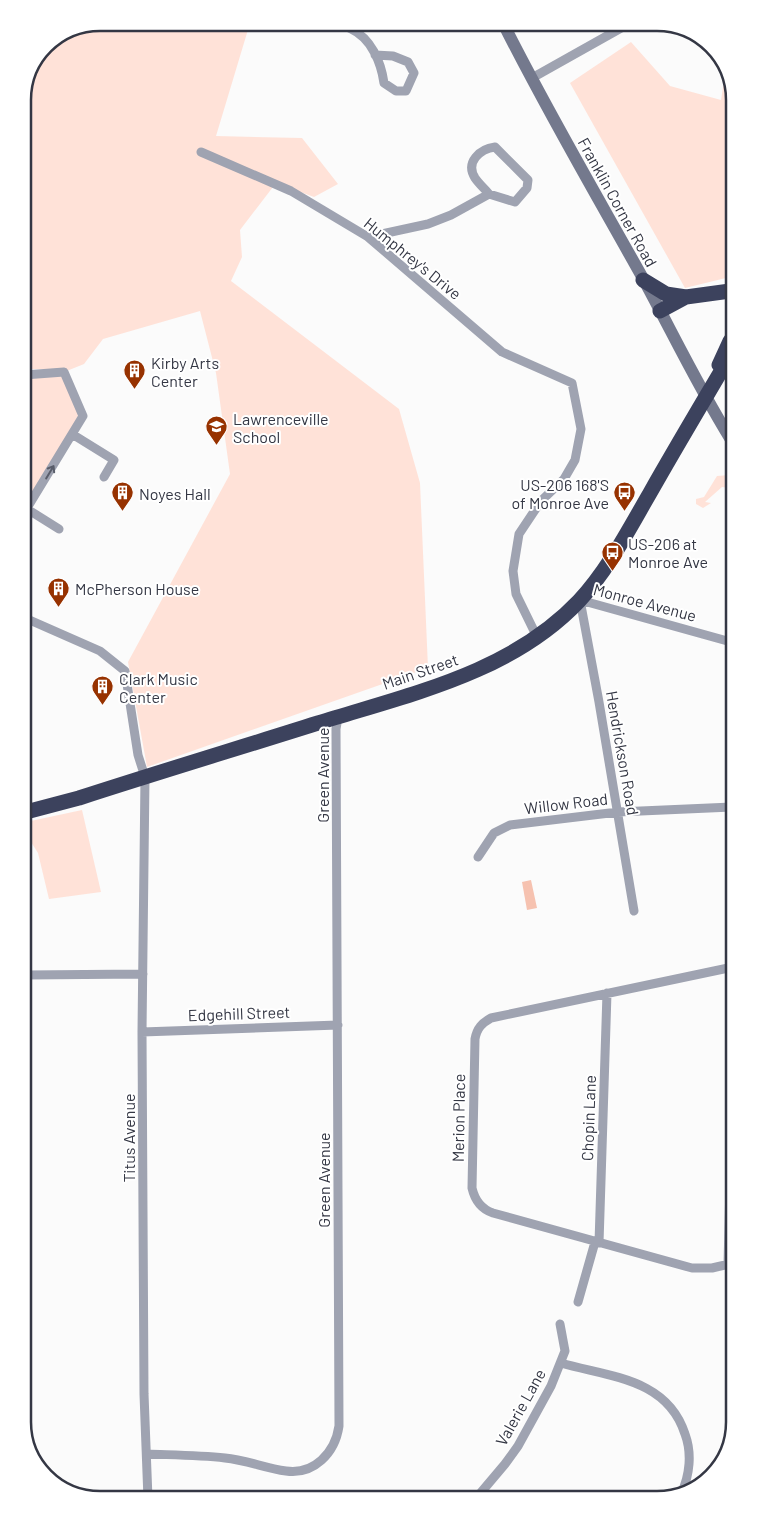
<svg xmlns="http://www.w3.org/2000/svg" width="757" height="1522" viewBox="0 0 757 1522" font-family="Barlow,sans-serif">
  <rect width="100%" height="100%" fill="#fbfbfb"/>
  <path fill="#ffe2d8" d="M101,23H250L216,136L302,138L338,184L314,197L276,183L240,230L242,257L231,281L399,409L420,483L428,668L147,767L128,662L230,474L216,373L200,311L103,339L84,364L64,372L53,369H24L23,96L46,45Z
    M631,42L670,86L721,100L726,68L729,71L730,277L685,288L570,83Z
    M62,376L79,416L24,506V379Z
    M730,475V488L722,487L705,502L711,503L703,508L696,504V499L704,497L717,476Z
    M82,810L101,892L49,899L38,853L26,834V822Z"/>
  <path fill="#f6c2b0" d="M531,880L537,908L527,910L522,882Z"/>
  <g fill="none" stroke-linecap="round" stroke-linejoin="round">
    <path stroke="#9fa3b1" stroke-width="9" d="M332,23C338,25 346,26 351,29C371,38 381,62 384,83L396,91H406L414,73L408,62L393,56L375,55
      M532,78L630,23
      M201,152L291,191L368,237L502,352L572,383L581,429L575,460L564,479L541,501L519,534L513,571L516,594L537,637
      M368,237L428,224L451,215L489,194L515,202L527,188L528,180L495,147C480,149 465,162 475,178C479,184 485,189 489,194
      M24,375L64,372L83,416L24,513
      M72,434L114,460L104,477
      M27,509L59,529
      M25,618L100,651L125,671L138,755L145,777L142,1032L144,1394L148,1499
      M478,857L494,833L510,825L618,812L732,807
      M634,911L599,702L580,600L731,642
      M733,967L491,1018C482,1023 477,1028 475,1039L472,1188C475,1201 481,1209 493,1213L692,1268H712L734,1263
      M26,975L143,974
      M142,1032L338,1025
      M599,1243L607,993
      M728,1264L733,1066
      M578,1302L595,1242
      M561,1363C609,1377 667,1378 685,1434C692,1453 690,1475 681,1494
      M147,1454C173,1455 199,1455 225,1458C246,1460 265,1468 286,1471C314,1475 335,1453 339,1426L336,729L338,717
      M478,1496L505,1464L518,1446L551,1386L565,1351L560,1324"/>
    <path stroke="#74798d" stroke-width="12" d="M503,23C547,111 597,196 645,282C673,334 699,388 730,438"/>
    <path stroke="#3c425d" stroke-width="15" d="M643,280L666,294L686,297
      M660,311L686,297L730,291
      M719,365L730,341
      M26,812L79,798C159,772 239,748 318,723C410,694 511,673 579,601C608,570 629,529 650,493C676,447 703,402 730,356"/>
  </g>
  <defs><path id="oneway-shaft" d="M-6 0H5M1.5-3L5.5 0L1.5 3" fill="none" stroke-width="1.6" stroke-linecap="round" stroke-linejoin="round" transform="scale(1.25)"/></defs>
  <use stroke="#595d6a" href="#oneway-shaft" transform="translate(50 472) rotate(-59)"/>
  <defs>
    <symbol id="building-pin" viewBox="-11 -11 22 30"><path d="M0 17L-7.5 6A9.5 9.5 0 1 1 7.5 6Z" fill="#973200" stroke="#fff"/><path d="M-4-6H4V6H1V3H-1V6H-4ZM-2.5-4.3h1.7v1.8h-1.7ZM.8-4.3h1.7v1.8H.8ZM-2.5-1h1.7V.8h-1.7ZM.8-1h1.7V.8H.8Z" fill="#fff"/></symbol>
    <symbol id="school-pin" viewBox="-11 -11 22 30"><path d="M0 17L-7.5 6A9.5 9.5 0 1 1 7.5 6Z" fill="#973200" stroke="#fff"/><path d="M0-5L7-2L0 1L-7-2ZM-4 1L0 2.5L4 1V4Q0 6-4 4Z" fill="#fff"/></symbol>
    <symbol id="bus-pin" viewBox="-11 -11 22 30"><path d="M0 17L-7.5 6A9.5 9.5 0 1 1 7.5 6Z" fill="#973200" stroke="#fff"/><path d="M-5-6H5V4H4V6H2V4H-2V6H-4V4H-5ZM-3.5-4V0h7V-4ZM-3.5 1.2v1.5H-2V1.2ZM2 1.2v1.5H3.5V1.2Z" fill="#fff"/></symbol>
  </defs>
  <g fill-rule="evenodd">
    <use href="#building-pin" x="122" y="358" width="25" height="34"/>
    <use href="#school-pin" x="204" y="414" width="25" height="34"/>
    <use href="#building-pin" x="110" y="480" width="25" height="34"/>
    <use href="#bus-pin" x="612" y="480" width="25" height="34"/>
    <use href="#bus-pin" x="600" y="540" width="25" height="34"/>
    <use href="#building-pin" x="46" y="576" width="25" height="34"/>
    <use href="#building-pin" x="90" y="674" width="25" height="34"/>
  </g>
  <g text-anchor="middle" dominant-baseline="central" stroke-width="4" stroke-linejoin="round" paint-order="stroke">
    <g font-size="16" fill="#343744" stroke="#fff">
      <text transform="translate(618 202) rotate(61)">Franklin Corner Road</text>
      <text transform="translate(413 258) rotate(39)">Humphrey's Drive</text>
      <text transform="translate(645 602) rotate(15)">Monroe Avenue</text>
      <text transform="translate(420 671) rotate(-19)">Main Street</text>
      <text transform="translate(623 753) rotate(80)">Hendrickson Road</text>
      <text transform="translate(322 775) rotate(-90)">Green Avenue</text>
      <text transform="translate(566 803) rotate(-7)">Willow Road</text>
      <text transform="translate(239 1013) rotate(-2)">Edgehill Street</text>
      <text transform="translate(458 1118) rotate(-89)">Merion Place</text>
      <text transform="translate(588 1118) rotate(-88)">Chopin Lane</text>
      <text transform="translate(128 1138) rotate(-90)">Titus Avenue</text>
      <text transform="translate(323 1180) rotate(-90)">Green Avenue</text>
      <text transform="translate(520 1407) rotate(-61)">Valerie Lane</text>
    </g>
    <g font-size="16" fill="#343744" stroke="#fff" text-anchor="start">
      <text x="151" y="362">Kirby Arts<tspan x="151" dy="18">Center</tspan></text>
      <text x="233" y="418">Lawrenceville<tspan x="233" dy="18">School</tspan></text>
      <text x="609" y="484" text-anchor="end">US-206 168'S<tspan x="609" dy="18">of Monroe Ave</tspan></text>
      <text x="139" y="493">Noyes Hall</text>
      <text x="628" y="543">US-206 at<tspan x="628" dy="18">Monroe Ave</tspan></text>
      <text x="75" y="588">McPherson House</text>
      <text x="119" y="678">Clark Music<tspan x="119" dy="18">Center</tspan></text>
    </g>
  </g>
  <path d="M0 0H757V1522H0ZM100 31H657A69 69 0 0 1 726 100V1422A69 69 0 0 1 657 1491H100A69 69 0 0 1 31 1422V100A69 69 0 0 1 100 31Z" fill="#fff" fill-rule="evenodd"/>
  <path fill="none" stroke="#343744" stroke-width="2.5" d="M100 31H657A69 69 0 0 1 726 100V1422A69 69 0 0 1 657 1491H100A69 69 0 0 1 31 1422V100A69 69 0 0 1 100 31Z"/>
</svg>
